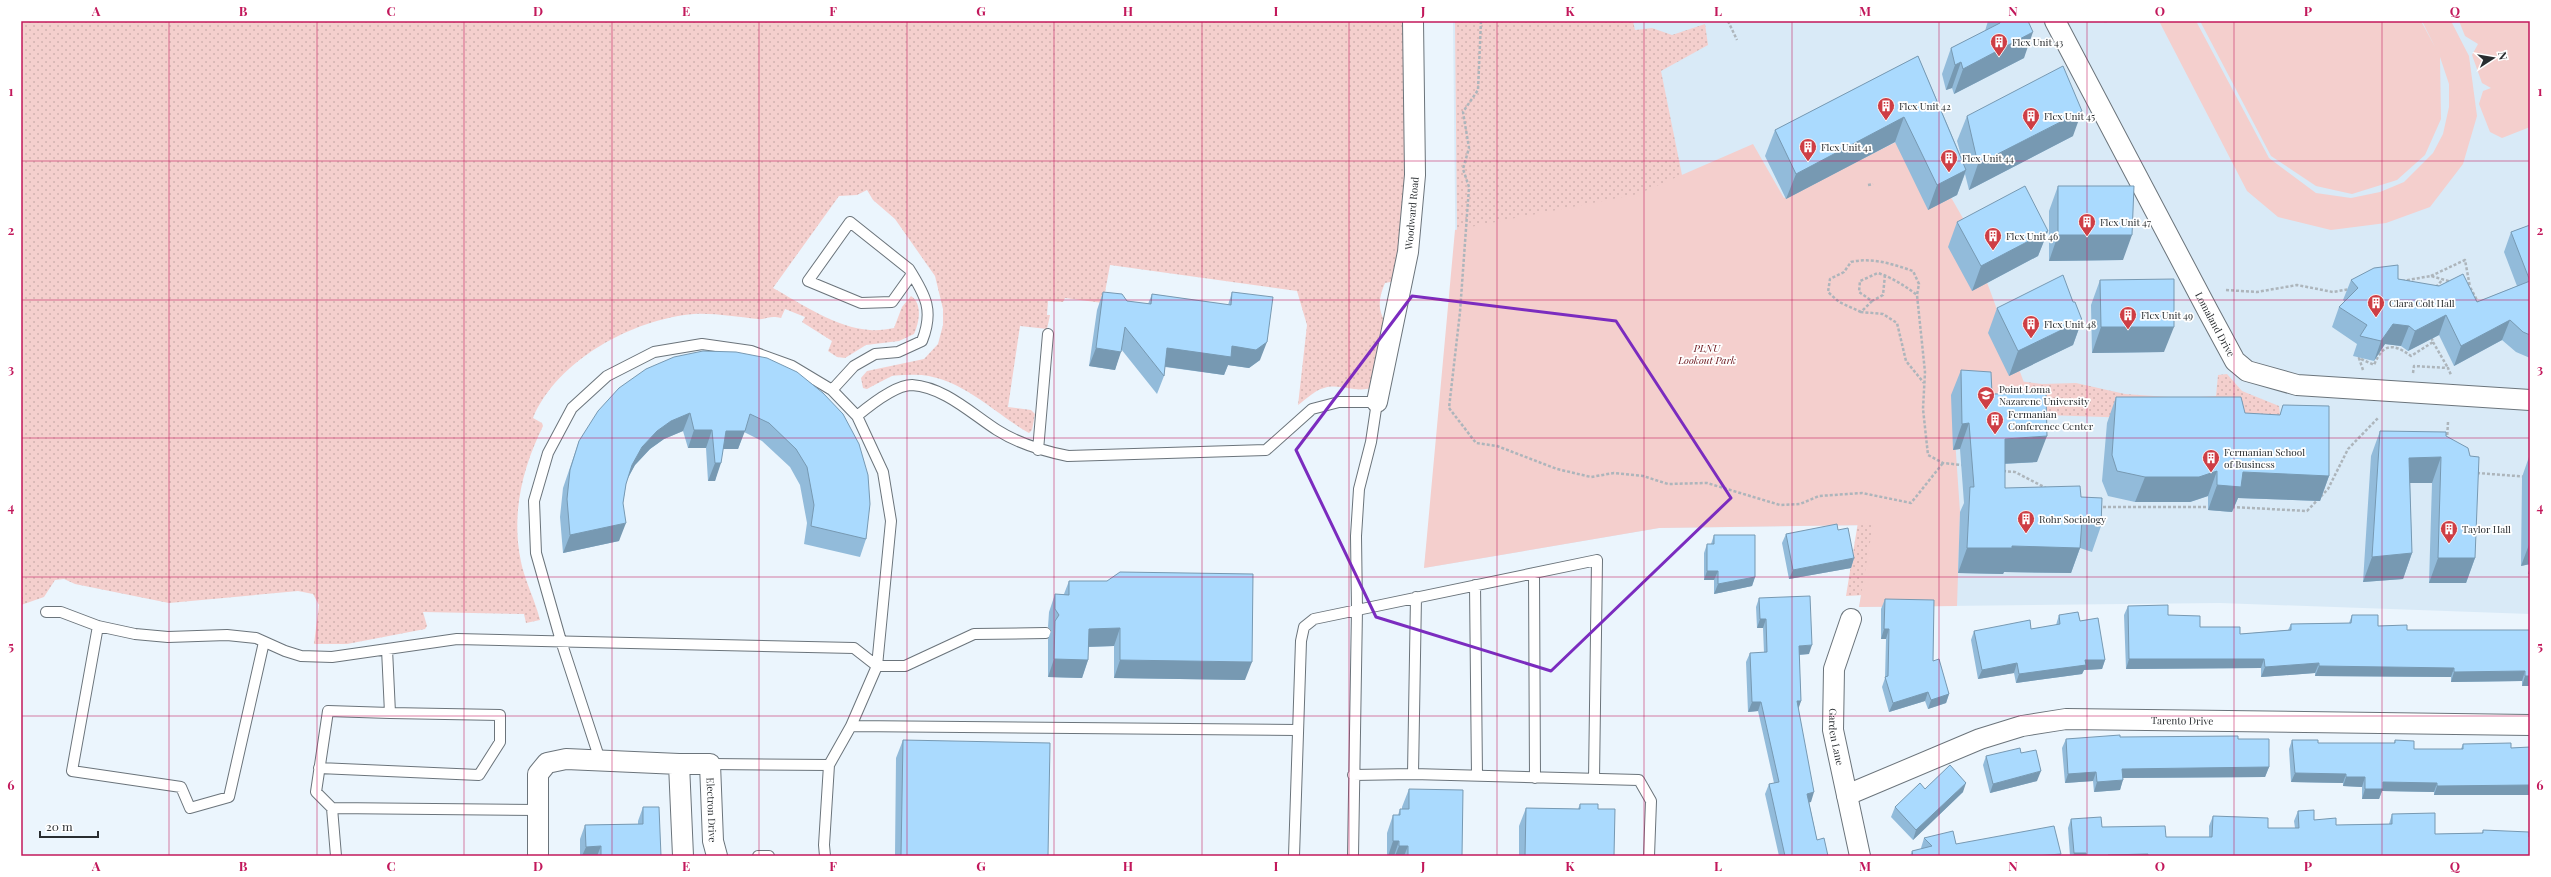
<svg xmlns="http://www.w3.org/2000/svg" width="2551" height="877" viewBox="0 0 2551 877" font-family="'Playfair Display',serif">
  <defs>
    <pattern id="grass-dots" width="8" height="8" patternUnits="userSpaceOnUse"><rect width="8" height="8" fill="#f4cfcd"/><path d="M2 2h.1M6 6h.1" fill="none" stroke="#d1b2b0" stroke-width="1.8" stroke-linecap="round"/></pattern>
  </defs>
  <rect width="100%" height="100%" fill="#ebf5fd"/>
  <path fill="#d9eaf7" d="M1453,21H2530V614L2220,603L1859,607L1873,525L1659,528L1424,568L1456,296Z"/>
  <path fill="url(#grass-dots)" d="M21,21H1406L1408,212L1396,281L1385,283C1379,297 1377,308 1385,322L1371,388C1355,393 1339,383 1324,388C1315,390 1305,400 1298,405L1307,325L1297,291L1110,265L1103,303L1065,298L1063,302L1048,301L1047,315H1050L1047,329L1020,326L1008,407L1031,410L1035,414L1032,430L1029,433C989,410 956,371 907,375C902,375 896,375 892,376C883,380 875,385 867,389L863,388L861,378L867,371L924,359L938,344L943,325V309L935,276L895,219L873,200L867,190L857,195L839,196L773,288C802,304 836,328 870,330C878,331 887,329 894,328L902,307L911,296C923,304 919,323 914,334L899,341L866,345L845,358L837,357L828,351L832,341L802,322L805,317L785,309L781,318C769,315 766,320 758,319C736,317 716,313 694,314C633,319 557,360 533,418L542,423L543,426C522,469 511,514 521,562C525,581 535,600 540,620L526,623L524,614L423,612L427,626L425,629L347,644H314L319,605L313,594L298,591L169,603L75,584L64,579L55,580L44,597L21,605Z
    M1455,21H1633L1635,30L1652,28L1672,35L1705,24L1708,45L1661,71L1684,185L2004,379L2042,384L2076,383L2125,394L2183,398L2216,396L2218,375L2227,374L2242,391L2279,406L2281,423L2045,415L1946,392L1865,595L1846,596L1858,522L1457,232Z"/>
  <path fill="#f4cfcd" d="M2159,21H2196L2269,158L2316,193L2351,198L2380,192L2404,182L2433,153L2443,134L2449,107V84L2440,57L2441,119L2425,155L2397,180L2352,194L2316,186L2271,156L2200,21H2421L2435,47L2422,21H2451L2469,56L2477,116L2463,164L2430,207L2386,223L2331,230L2278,217L2247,191Z
    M2459,21H2530V127L2502,138L2490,132L2479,104L2483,91L2491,88L2482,83L2472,55L2478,44L2465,36Z
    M1914,133L1964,220L2037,418L1952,395L1960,512L1957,606L1859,607L1873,525L1659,528L1424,568L1455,230L1638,194L1753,144L1784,198Z"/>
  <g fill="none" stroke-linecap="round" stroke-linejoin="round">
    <defs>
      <path id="lane" d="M832,390L854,366L875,354L898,352L922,341C934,311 926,296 909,269L850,222L808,281L861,303L892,302L912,274
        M857,416C869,406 895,385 912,385C944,387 972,414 997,430C1019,444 1043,451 1068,456L1266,450L1312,409L1339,402H1377L1371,442L1359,489L1356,536L1357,609L1353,856
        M1038,450L1048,334
        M1534,573L1535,778
        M1475,585L1477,776
        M46,612H61L98,626L135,634L168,637L227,635L256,638L285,651L301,656L332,657L457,639L854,648L877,666L851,726L829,765L824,845L825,856
        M98,626L72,771L181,787L190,808L229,797L264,642
        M387,649L390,713L328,711L316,792L332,808L537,810
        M851,726L1297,730
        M600,760L561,641L536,553L534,501L548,453L572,408L607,376L654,352L702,344L751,351L792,366L832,390L857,416L883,472L891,521L877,666H905L974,634L1046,633
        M710,764L829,765
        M319,768L479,775L500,742V715L390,713
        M1413,774L1416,597
        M1353,775L1413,774L1639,780L1651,801L1649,856
        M332,808L336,856
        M758,856H769
        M1294,856L1301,641L1304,627L1314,619L1597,560L1594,779"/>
      <g id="street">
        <path id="s1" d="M2055,21L2208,311L2235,361L2247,371L2297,385L2530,400"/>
        <path id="s2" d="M1377,402L1408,252L1415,175L1413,21"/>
        <path id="s3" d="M1851,619L1834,669L1833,730L1860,856"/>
        <path id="s4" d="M679,764H710L713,841L717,856"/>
        <path id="s5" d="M1847,795L1980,739L2022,726L2066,719L2530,725"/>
        <path d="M538,856V774L547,763L566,759L679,764L683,856"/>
      </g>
    </defs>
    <use href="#lane" stroke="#6b747b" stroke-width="12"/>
    <use href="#street" stroke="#6b747b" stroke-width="22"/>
    <path stroke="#adb5bb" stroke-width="2.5" stroke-dasharray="3 2" stroke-linecap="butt" d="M1481,21L1478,90L1463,112L1469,148L1463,169L1469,187L1460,312L1449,408L1476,443L1497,446L1557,469L1591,477L1614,473L1643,476L1668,484L1707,483L1780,505L1800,504L1819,496L1862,493L1911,503L1943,463
      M1728,21L1737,40
      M2104,21H2107
      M1868,185L1873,184
      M1885,275L1883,295L1872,301L1859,292L1860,281L1878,273C1893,278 1905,286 1917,295
      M2431,276L2465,260L2470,287
      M2402,281L2431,276L2452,282
      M2466,286L2470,287L2479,304
      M2436,287L2443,279
      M2226,290L2257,292L2297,285L2333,292L2350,289
      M1872,301L1861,312L1883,314L1897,323L1906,361L1924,383
      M1861,312L1839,302L1828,292L1830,279L1844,272L1851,262C1871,257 1893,264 1913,271L1919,284L1917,295L1925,372L1923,409L1928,455L1943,463L1962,465
      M2433,342L2448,368
      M2363,370L2359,358L2374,365C2383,343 2393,343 2411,356L2433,342L2431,336
      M2413,373L2414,366L2448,368L2451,375
      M2447,440L2448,422
      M2003,471L2015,472L2046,488
      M2477,473L2530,477
      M2098,507H2211
      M2232,507L2307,511L2328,489L2348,449L2378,418"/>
    <use href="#lane" stroke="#fff" stroke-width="10"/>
    <use href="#street" stroke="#fff" stroke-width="20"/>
  </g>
  <path fill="#92bbda" d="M1988,21H2028L2024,58L1954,94L1952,88L1946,90L1942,74L1951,48L1985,31Z
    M1918,56L1962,159L1957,141L1967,116L2073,136L1969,190L1965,174L1957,195L1928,210L1895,142L1786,199L1765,156L1775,130Z
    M2058,186L2123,260L2049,261V211Z
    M1957,222L2048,231L2038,256L1972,291L1948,247Z
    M2530,225V358L2516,352L2502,340L2454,366L2439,335L2408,351L2401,346L2385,344L2374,361L2353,356L2357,344L2332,327L2339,307L2345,302L2343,300L2351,280L2398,279L2477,302L2517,286L2504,252L2511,232Z
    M2100,280L2164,352L2092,353L2091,305Z
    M1103,292L1127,301L1148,304L1152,294L1228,305L1232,292L1260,360L1249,368L1228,365L1224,375L1165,367L1164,376L1157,394L1121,349L1115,370L1089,366L1097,310Z
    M1997,308L2082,320L2073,345L2009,376L1988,333Z
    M736,352L866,539L860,557L804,544L807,523L800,485L790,467L762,441L744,432L738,449H723L715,481H708L706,448H688L683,431L664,439L650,449L635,465L627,480L626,484L623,503L619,541L563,553L560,517L563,488L579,441Z
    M1961,370L1992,394L2037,462L2005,464V488L2081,497L2101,526L2092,552L2080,548L2071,573L2004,572L2003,574L1958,573L1960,512L1964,503L1960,449L1953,450L1951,395Z
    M2116,397L2245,413L2280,415L2283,405L2329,476L2320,501L2238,498L2232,512L2208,510V496L2190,502H2135L2108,496L2102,481L2107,423Z
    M2380,431L2446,436L2475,558L2466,583H2429L2432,483H2410L2412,553L2403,579L2363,582L2371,456Z
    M2530,454V564L2521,566L2522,477Z
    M1838,530L1854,558L1851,568L1789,579L1782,543L1786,534Z
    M1714,535L1755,577L1752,586L1714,594V580H1704V553L1707,544H1711Z
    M1069,581L1245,680L1114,678V646L1088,647V660L1082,678L1048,677V639L1051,631L1048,627L1049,612L1055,594H1064Z
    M1759,598L1809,654L1799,655L1801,701L1798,708L1811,802H1809L1817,840L1828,856H1779L1765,794L1769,784L1774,783L1758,711L1748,712L1746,662L1750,653H1764L1763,628H1757L1756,607Z
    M1885,599L1933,661L1949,694L1946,703L1928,709L1925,701L1889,712L1882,687L1885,678L1886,639H1881V609Z
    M2128,606L2168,615L2200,627L2240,634L2288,630L2291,624L2349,623L2352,615L2378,626L2407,630H2530V686H2522V681L2451,682V677L2315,676V673L2261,677V668L2126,669L2124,615Z
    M2059,615L2080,621L2105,660L2102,669L2084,670L2082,674L2016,683L2014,673L1978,679L1971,640L1974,631L2031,629L2056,625Z
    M2120,737L2238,739L2269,767L2265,777L2123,778L2120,790L2094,792L2093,781L2065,783L2062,748L2066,739Z
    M903,740L1048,856H895L896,758Z
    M2292,740L2318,743H2394L2395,740L2414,749H2461L2463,744L2511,748L2530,747V795H2434V792L2382,791L2379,799H2362V787L2343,786V783L2291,782L2289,749Z
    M2021,753L2037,781L1990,793L1983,765L1986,756Z
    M1409,789L1462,856H1387V833L1393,815H1398L1400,809H1402V807Z
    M1925,789L1963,792L1913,840L1891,817L1895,807Z
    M1580,804L1598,809L1614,856H1519V826L1526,808L1578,809Z
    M643,807L661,856H580V839L585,825L638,824V821Z
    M2298,811L2314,820L2336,825L2389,824L2392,814L2435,834L2482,833L2483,830L2529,837L2530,856H2070L2068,828L2071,819L2102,827L2166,837H2209V826L2213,816L2268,828H2295L2294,821Z
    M1924,838L1956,844L2060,856H1910L1912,851L1922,849L1921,848Z"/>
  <path fill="#7799b2" d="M2033,32L2024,58L1954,94L1963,69Z
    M1961,62L1952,88L1946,90L1955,65Z
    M2082,111L2073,136L1969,190L1978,164Z
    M1904,117L1895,142L1786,199L1796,174Z
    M1966,170L1957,195L1928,210L1937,185Z
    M2048,231L2038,256L1972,291L1981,266Z
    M2058,235H2132L2123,260L2049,261Z
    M2446,315L2439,335L2408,351L2415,331Z
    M2082,320L2073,345L2009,376L2018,351Z
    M2510,320L2502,340L2454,366L2461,346Z
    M2393,324L2409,326L2401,346L2385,344L2374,361L2381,341Z
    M2101,327H2174L2164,352L2092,353Z
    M1267,342L1260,360L1249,368L1228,365L1224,375L1161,366L1167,348L1232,346Z
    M1096,348L1121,352L1115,370L1089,366Z
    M690,413L683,431L664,439L650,449L635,465L625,483L632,465L642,447L657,431L671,421Z
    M1969,423L1960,449L1953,450L1962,424Z
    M694,430H712L706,448H688Z
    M726,431H745L738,449H719Z
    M2047,436L2037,462L1996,464L2005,439Z
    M2441,457L2432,483H2400L2409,458Z
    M715,463H721L715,481H708Z
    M2217,471L2208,496L2190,502H2135L2145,477Z
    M2243,472L2329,476L2320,501L2238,498L2232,512L2208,510L2217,485Z
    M626,523L619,541L563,553L570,535Z
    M2530,542V564L2521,566Z
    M2012,546L2080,548L2071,573L2004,572L2003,574L1958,573L1967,548Z
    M2412,553L2403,579L2363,582L2372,557Z
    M1854,558L1851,568L1789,579L1793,570Z
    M2438,558H2475L2466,583H2429Z
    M2530,567V574H2528Z
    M1707,571H1718L1714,580H1704Z
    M1755,577L1752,586L1714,594L1718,584Z
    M1760,619H1766L1763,628H1757Z
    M1120,628L1114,646L1082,647L1089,629Z
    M1884,629H1889L1886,639H1881Z
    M1812,645L1809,654L1795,655L1799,646Z
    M1054,659L1088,660L1082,678L1048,677Z
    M2129,659H2264L2261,668L2126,669Z
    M1120,660L1252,662L1245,680L1114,678Z
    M2085,660H2105L2102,669L2084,670L2082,674L2016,683L2019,674Z
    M2017,663L2014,673L1978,679L1982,670Z
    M2319,663L2315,673L2261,677L2265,667Z
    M2319,666L2454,668L2451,677L2315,676Z
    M2525,671L2522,681L2451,682L2454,672Z
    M2525,676H2530V686H2522Z
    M1928,692L1925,701L1889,712L1893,703Z
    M1949,694L1946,703L1928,709L1931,700Z
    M1797,701H1801L1798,710Z
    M1752,702H1761L1758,711L1748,712Z
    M2269,767L2265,777L2119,778L2122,769Z
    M2041,771L2037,781L1990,793L1993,784Z
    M2096,772L2093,781L2065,783L2068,774Z
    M2295,773L2346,774L2343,783L2291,782Z
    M2346,777H2365L2362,787L2343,786Z
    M2123,780L2120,790L2094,792L2097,782Z
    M2383,782L2437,783L2434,792L2382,791L2379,799H2362L2365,789Z
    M1966,783L1963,792L1913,840L1916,830Z
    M2530,785V795H2434L2437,786Z
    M1814,792L1811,802L1804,804L1807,794Z
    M1393,841H1399L1394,856H1388Z
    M601,846L597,856H582L586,847Z
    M1399,846H1408L1404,856H1395Z
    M2074,853H2086L2085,856H2073Z
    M2061,854L2060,856H2036Z
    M2148,854L2147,856H2107L2108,855Z"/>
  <path fill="#aadafe" stroke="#7799b2" d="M2000,21H2028L2033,32L1963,69L1961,62L1955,65L1951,48L2000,23Z
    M1918,56L1966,170L1937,185L1904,117L1796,174L1775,130Z
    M2063,66L2082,111L1978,164L1967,116Z
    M2025,186L2048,231L1981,266L1957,222Z
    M2058,186H2134L2132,235H2058Z
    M2530,225V335L2523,332L2510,320L2461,346L2446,315L2415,331L2409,326L2393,324L2381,341L2360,336L2367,325L2339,307L2358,288L2351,280L2374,268L2398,265V279L2439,286L2463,274L2477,302L2530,281L2511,232Z
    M2063,275L2073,302H2075L2082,320L2018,351L1997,308Z
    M2174,279V327H2101L2100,280Z
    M1103,292L1122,294L1127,301L1151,304L1152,294L1231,305L1232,292L1273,297L1267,342L1256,350L1232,346L1231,357L1167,348L1164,376L1125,327L1121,352L1096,348Z
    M703,351L736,352L767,358L797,372L823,393L843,414L859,444L868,475L870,504L866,539L811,526L814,505L807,467L796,449L769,423L750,414L745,431H726L721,463H715L712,430H694L690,413L671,421L657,431L642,447L632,465L626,484L623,503L626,523L570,535L567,499L570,470L579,441L598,411L619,388L646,369L674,357Z
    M1961,370L1991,372L1992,394L2046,393L2047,436L2005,439V488L2080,486L2081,497L2102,498L2101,526L2082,520L2080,548L2012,546V548H1967L1970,487H1974L1969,423L1962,424Z
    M2116,397H2241L2245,413L2280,415L2283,405L2329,406V476L2243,472L2241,487L2217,485V471L2199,477H2145L2117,471L2112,455Z
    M2380,431L2446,432V436L2468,448L2470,456L2479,457L2475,558H2438L2441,457L2409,458L2412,553L2372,557Z
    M1837,524L1838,530L1848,528L1854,558L1793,570L1786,534Z
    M1714,535H1755V577L1718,584V571H1707V544H1714Z
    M1120,572L1253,574L1252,662L1120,660V628L1089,629L1088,660L1054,659L1055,621L1059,615L1055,609V594L1069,595V581H1107Z
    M1810,596L1812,645L1799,646L1801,701H1797L1814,792L1807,794L1817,840L1824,838L1828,856H1785L1769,784L1779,782L1761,702H1752L1750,653L1767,652L1766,619H1760L1759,598Z
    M1885,599L1934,600L1933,661L1939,659L1949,694L1931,700L1928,692L1893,703L1885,677L1888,676L1889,629H1884Z
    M2168,605V615L2200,616V627H2240V634L2291,630V624L2351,623L2352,615H2378V626L2407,625V630H2530V676H2525V671L2454,672V668L2319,666V663L2265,667L2264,659H2129L2128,606Z
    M2078,612L2080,621L2098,618L2105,660H2085L2086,665L2019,674L2017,663L1982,670L1974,631L2030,620L2031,629L2060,624L2059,615Z
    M2120,735V737L2238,736V739H2269V767L2122,769L2123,780L2097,782L2096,772L2068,774L2066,739Z
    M903,740L1050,743L1048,856H901Z
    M2292,740H2318V743H2395V740L2414,741V749H2463V744L2511,743V748L2530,747V785L2437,786V783L2383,782V789H2365V777H2346V774L2295,773Z
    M2020,748L2021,753L2036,750L2041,771L1993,784L1986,756Z
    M1950,765L1966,783L1916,830L1895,807L1920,783L1925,789Z
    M1409,789L1463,790L1462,856H1408V846H1399V841H1393V815H1400V809H1409Z
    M1580,804H1598V809H1615L1614,856H1525L1526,808L1580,809Z
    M643,807H659L661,856H601V846L586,847L585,825L643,824Z
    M2314,810V820L2336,818V825L2392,824V814L2435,813V834L2483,833V830L2529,832V837H2530V856H2148V854L2108,855V856H2086V853H2074L2071,819L2101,817L2102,827L2165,826L2166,837H2212L2213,816L2268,818V828H2299L2298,811Z
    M2054,826L2061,854L2036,856H1913L1912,851L1932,846L1924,838L1953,831L1956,844Z"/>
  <path fill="none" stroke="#7b2cbf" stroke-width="3" stroke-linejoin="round" d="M1412,296L1616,321L1731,498L1551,671L1376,617L1296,450Z"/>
  <path fill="none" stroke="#c2185b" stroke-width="1" stroke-opacity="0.55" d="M169,21V856M317,21V856M464,21V856M612,21V856M759,21V856M907,21V856M1054,21V856M1202,21V856M1349,21V856M1497,21V856M1644,21V856M1792,21V856M1939,21V856M2087,21V856M2234,21V856M2382,21V856M21,161H2530M21,300H2530M21,438H2530M21,577H2530M21,716H2530"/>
  <defs>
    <symbol id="building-pin" viewBox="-11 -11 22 30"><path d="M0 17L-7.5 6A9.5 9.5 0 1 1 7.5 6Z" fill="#ce3e45" stroke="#fff"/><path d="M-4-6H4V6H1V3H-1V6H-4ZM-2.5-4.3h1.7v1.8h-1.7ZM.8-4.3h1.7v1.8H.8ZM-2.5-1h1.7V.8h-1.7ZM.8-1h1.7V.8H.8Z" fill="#fff"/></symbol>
    <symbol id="university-pin" viewBox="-11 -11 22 30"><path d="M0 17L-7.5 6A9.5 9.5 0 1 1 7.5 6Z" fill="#ce3e45" stroke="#fff"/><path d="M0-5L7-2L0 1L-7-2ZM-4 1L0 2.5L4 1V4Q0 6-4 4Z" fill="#fff"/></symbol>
  </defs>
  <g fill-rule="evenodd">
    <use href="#building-pin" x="1989" y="32" width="20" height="27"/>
    <use href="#building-pin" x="1876" y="96" width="20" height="27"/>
    <use href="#building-pin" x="2021" y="106" width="20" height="27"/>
    <use href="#building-pin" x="1798" y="137" width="20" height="27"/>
    <use href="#building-pin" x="1939" y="148" width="20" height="27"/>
    <use href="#building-pin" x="2077" y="212" width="20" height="27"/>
    <use href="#building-pin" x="1983" y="226" width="20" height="27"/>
    <use href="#building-pin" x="2366" y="293" width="20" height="27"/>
    <use href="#building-pin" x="2118" y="305" width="20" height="27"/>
    <use href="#building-pin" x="2021" y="314" width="20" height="27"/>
    <use href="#university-pin" x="1976" y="385" width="20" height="27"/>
    <use href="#building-pin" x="1985" y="410" width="20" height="27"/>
    <use href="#building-pin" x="2201" y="448" width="20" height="27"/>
    <use href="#building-pin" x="2016" y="509" width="20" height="27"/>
    <use href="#building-pin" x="2439" y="519" width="20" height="27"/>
  </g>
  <g text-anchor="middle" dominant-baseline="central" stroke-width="3.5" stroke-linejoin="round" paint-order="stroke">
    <g font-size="10" fill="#292d30" stroke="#fff" text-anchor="start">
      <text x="2012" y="42">Flex Unit 43</text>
      <text x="1899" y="106">Flex Unit 42</text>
      <text x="2044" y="116">Flex Unit 45</text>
      <text x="1821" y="147">Flex Unit 41</text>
      <text x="1962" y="158">Flex Unit 44</text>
      <text x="2100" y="222">Flex Unit 47</text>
      <text x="2006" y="236">Flex Unit 46</text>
      <text x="2389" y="303">Clara Colt Hall</text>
      <text x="2141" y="315">Flex Unit 49</text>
      <text x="2044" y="324">Flex Unit 48</text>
      <text x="1999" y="389">Point Loma<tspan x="1999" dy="12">Nazarene University</tspan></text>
      <text x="2008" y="414">Fermanian<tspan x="2008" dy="12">Conference Center</tspan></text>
      <text x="2224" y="452">Fermanian School<tspan x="2224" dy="12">of Business</tspan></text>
      <text x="2039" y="519">Rohr Sociology</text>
      <text x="2462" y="529">Taylor Hall</text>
    </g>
    <g font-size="10" fill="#292d30" stroke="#fff">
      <text stroke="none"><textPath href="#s2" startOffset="192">Woodward Road</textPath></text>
      <text stroke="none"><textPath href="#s1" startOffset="343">Lomaland Drive</textPath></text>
      <text stroke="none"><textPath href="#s5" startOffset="349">Tarento Drive</textPath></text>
      <text stroke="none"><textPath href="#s3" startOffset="121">Garden Lane</textPath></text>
      <text stroke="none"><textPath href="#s4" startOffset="77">Electron Drive</textPath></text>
    </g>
    <g font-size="10" font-style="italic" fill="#681319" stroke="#fff">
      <text x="1707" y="348">PLNU<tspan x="1707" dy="12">Lookout Park</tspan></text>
    </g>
  </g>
  <rect width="2551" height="877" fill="none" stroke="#ffffff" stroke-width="44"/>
  <g transform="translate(2493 58) rotate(78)" stroke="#ffffff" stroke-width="3" paint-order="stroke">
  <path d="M0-3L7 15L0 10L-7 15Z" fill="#292d30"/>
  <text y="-6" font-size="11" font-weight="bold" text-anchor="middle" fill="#292d30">N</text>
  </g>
  <path d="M40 831v6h58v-6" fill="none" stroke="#292d30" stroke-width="2"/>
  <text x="46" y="831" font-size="12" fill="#292d30" stroke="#ffffff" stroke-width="3" paint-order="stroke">20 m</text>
  <rect x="22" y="22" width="2507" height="833" fill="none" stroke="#c2185b" stroke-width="1.5"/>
  <g font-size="13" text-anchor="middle" font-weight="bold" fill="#c2185b">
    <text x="96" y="16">A</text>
    <text x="243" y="16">B</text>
    <text x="391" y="16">C</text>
    <text x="538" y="16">D</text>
    <text x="686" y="16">E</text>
    <text x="833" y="16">F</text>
    <text x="981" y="16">G</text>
    <text x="1128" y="16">H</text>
    <text x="1276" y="16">I</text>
    <text x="1423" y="16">J</text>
    <text x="1570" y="16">K</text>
    <text x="1718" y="16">L</text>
    <text x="1865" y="16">M</text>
    <text x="2013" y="16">N</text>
    <text x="2160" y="16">O</text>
    <text x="2308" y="16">P</text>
    <text x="2455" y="16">Q</text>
    <text x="11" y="96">1</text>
    <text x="2540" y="96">1</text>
    <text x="11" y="235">2</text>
    <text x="2540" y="235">2</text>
    <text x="11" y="374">3</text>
    <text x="2540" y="374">3</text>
    <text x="11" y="512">4</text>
    <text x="2540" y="512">4</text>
    <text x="11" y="651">5</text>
    <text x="2540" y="651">5</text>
    <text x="11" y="790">6</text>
    <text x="2540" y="790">6</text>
    <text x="96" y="871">A</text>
    <text x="243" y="871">B</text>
    <text x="391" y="871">C</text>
    <text x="538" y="871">D</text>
    <text x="686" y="871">E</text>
    <text x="833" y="871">F</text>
    <text x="981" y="871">G</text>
    <text x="1128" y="871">H</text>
    <text x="1276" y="871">I</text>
    <text x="1423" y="871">J</text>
    <text x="1570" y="871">K</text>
    <text x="1718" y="871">L</text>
    <text x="1865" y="871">M</text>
    <text x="2013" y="871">N</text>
    <text x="2160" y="871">O</text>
    <text x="2308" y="871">P</text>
    <text x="2455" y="871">Q</text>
  </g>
</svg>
